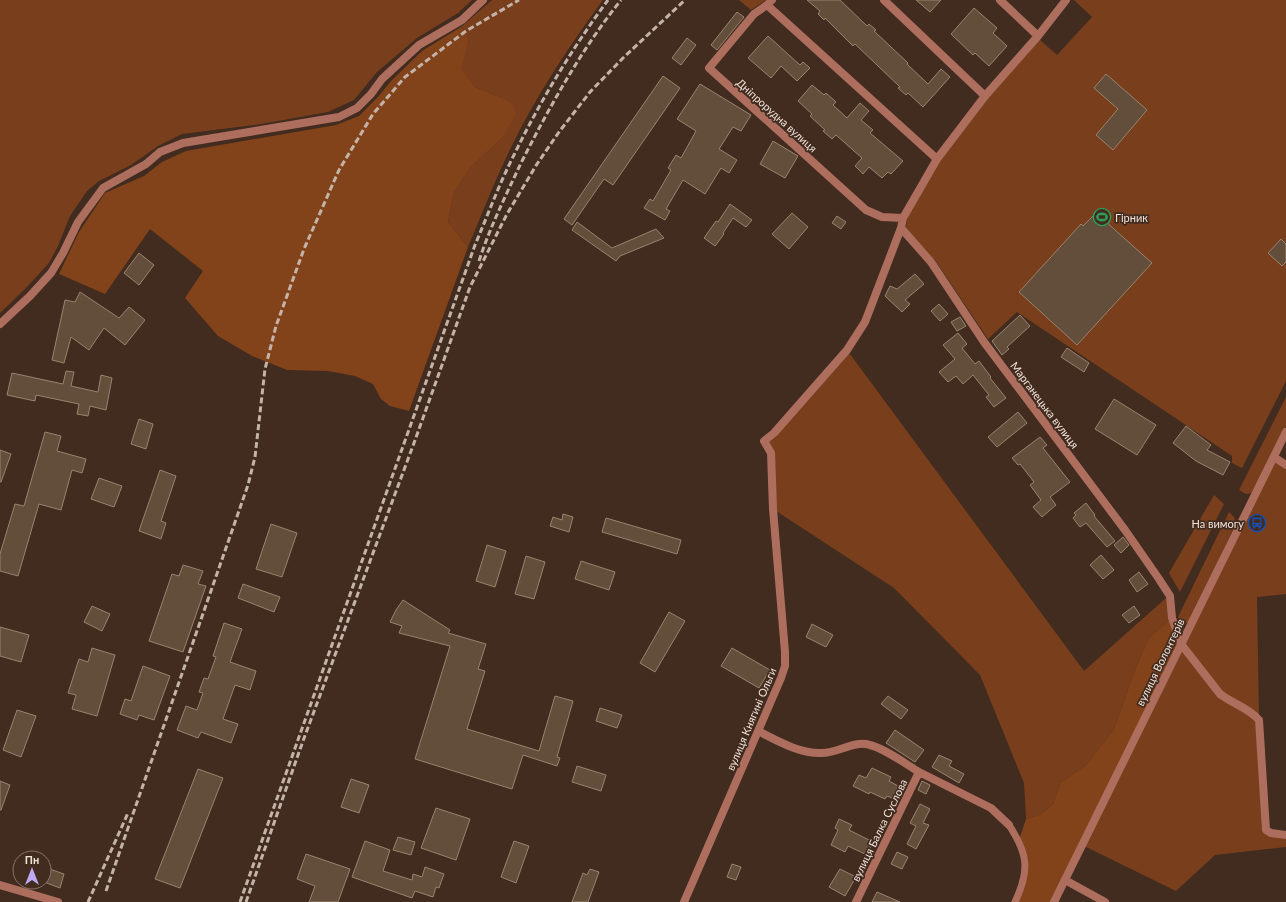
<svg xmlns="http://www.w3.org/2000/svg" width="1286" height="902" viewBox="0 0 1286 902" font-family="Lato,sans-serif">
  <rect width="100%" height="100%" fill="#422b1f"/>
  <path fill="#793f1c" d="M0,0H472L458,13L417,38L377,72L354,100L328,112L261,124L182,134L158,146L131,165L99,181L87,191L70,216L58,246L49,263L25,289L0,313Z
    M492,0H603C567,49 532,102 506,158C492,187 481,217 468,247L448,222L454,192L471,167L502,138V98L475,87L460,69L469,39L461,27Z
    M739,0H766L751,10Z
    M1074,0H1286V381L1242,468L1232,463V456L1017,312L988,339L935,260L910,234L906,227L908,215L940,161L987,99L1039,39L1057,55L1092,17Z
    M847,350L1084,671L1166,598L1172,618L1149,638L1136,667L1114,729L1086,765L1060,783L1053,804L1041,814L1026,819L1024,783L980,675L894,588L773,509L771,453L764,441Z
    M1286,397V426L1254,491C1248,496 1245,494 1239,490Z
    M1274,457L1286,465V594L1257,597L1259,720L1266,829L1286,835V847L1215,855L1176,891L1082,845Z
    M1214,495L1224,504L1180,592L1169,573Z
    M1229,512L1234,517L1236,523L1190,621L1185,624L1181,623L1178,617Z"/>
  <path fill="#83431a" d="M461,27L469,39L461,69L475,87L502,98L512,104L516,114L502,138L471,167L454,192L448,222L468,247L409,411L390,406L381,399L373,384L355,376L328,371L287,370L252,356L218,336L185,298L203,271L150,229L105,294L59,274L79,232L105,193L144,176L162,162L186,151L336,125L359,116L377,98L392,80L422,51Z
    M1172,618L1181,644L1054,902H1015L1024,871L1019,840L1026,819L1041,814L1053,804L1060,783L1086,765L1114,729L1136,667L1149,638Z"/>
  <path fill="#624e3b" stroke="#9a836f" d="M807,0H840L867,26L869,24L876,30L874,31L908,63L907,64L928,84L941,69L950,77L923,107L908,93L906,95L898,88L900,87L855,44L853,46L825,18L824,20L818,14L820,11Z
    M916,0H941L930,12Z
    M974,8L997,28L993,33L1007,46L989,66L975,53L973,55L951,34Z
    M737,12L744,17L717,50L711,45Z
    M768,36L800,65L803,62L810,68L797,81L781,66L771,78L748,58Z
    M687,38L696,45L681,65L672,58Z
    M1106,74L1147,110L1113,150L1096,135L1118,109L1094,88Z
    M663,76L680,88L613,185L604,179L572,225L564,219Z
    M700,84L751,115L741,131L733,127L719,149L737,160L729,173L721,168L705,194L683,180L666,209L670,211L665,220L644,208L650,199L653,201L671,170L668,168L676,155L681,158L696,131L677,119Z
    M812,85L824,95L826,93L836,102L833,105L847,118L860,103L869,111L861,120L873,130L870,133L903,161L891,174L888,172L882,178L869,167L863,174L855,166L862,158L836,135L832,139L823,131L825,130L810,116L812,114L798,101Z
    M773,141L798,156L785,178L760,164Z
    M730,204L752,220L746,227L733,218L723,233L724,234L715,246L704,238L716,221L718,222Z
    M792,213L808,227L789,249L772,234Z
    M1096,213L1152,263L1077,345L1019,292L1081,224L1083,226Z
    M837,216L846,222L841,229L832,223Z
    M577,222L612,248L656,229L664,238L620,256L616,261L572,230Z
    M1281,239L1286,244V262L1282,266L1268,253Z
    M139,253L154,265L139,285L124,273Z
    M915,274L924,284L905,300L910,304L902,312L885,296L890,286L897,289Z
    M80,292L119,318L129,307L145,320L125,345L104,328L89,350L71,337L64,363L52,360L65,300L75,302Z
    M939,304L948,314L940,321L931,311Z
    M1020,315L1030,326L1007,347L1009,349L1002,355L992,341Z
    M960,317L966,326L957,331L951,322Z
    M958,333L967,344L962,348L975,364L979,361L991,377L990,378L1006,398L994,407L986,397L989,395L973,375L963,384L956,376L948,382L939,372L955,359L943,345Z
    M1067,348L1089,363L1084,372L1061,357Z
    M66,371L74,372L71,386L98,392L101,375L112,378L106,410L90,406L88,416L77,414L79,404L36,395L35,401L7,395L12,373L63,384Z
    M1114,399L1156,425L1137,455L1095,429Z
    M1018,412L1027,423L997,447L988,437Z
    M139,419L153,424L146,449L131,444Z
    M1186,426L1211,445L1207,450L1230,462L1223,475L1196,461L1173,443Z
    M45,432L61,436L57,451L86,459L82,473L72,470L61,510L39,504L18,576L0,571V554L15,504L24,506Z
    M1040,437L1047,445L1043,448L1070,482L1050,497L1056,505L1042,517L1033,507L1041,500L1030,485L1034,482L1020,464L1018,465L1012,458Z
    M0,450L11,454L1,482H0Z
    M160,470L176,476L161,521L166,523L161,539L139,531Z
    M99,478L122,486L114,507L91,499Z
    M1086,503L1095,515L1094,516L1115,541L1107,547L1086,523L1080,527L1073,518L1076,515L1074,513Z
    M563,514L573,517L569,532L550,526L553,517L562,520Z
    M606,518L681,540L677,554L602,532Z
    M271,524L297,533L282,577L256,569Z
    M1123,537L1129,545L1121,553L1114,545Z
    M487,545L506,551L495,587L476,581Z
    M1101,555L1114,570L1103,579L1090,565Z
    M526,556L545,562L534,599L515,594Z
    M581,561L615,572L609,590L575,579Z
    M183,565L203,571L198,584L206,586L183,652L149,641L172,574L179,576Z
    M1139,572L1148,584L1137,592L1129,580Z
    M243,584L280,597L274,612L238,598Z
    M403,600L450,630L448,633L486,644L478,669L485,671L467,729L539,751L555,696L573,701L557,757L560,758L557,766L523,755L512,789L415,759L450,646L399,633L402,626L390,622L396,610Z
    M92,606L110,614L102,631L84,622Z
    M1134,606L1140,615L1129,623L1122,615Z
    M669,612L685,621L655,672L640,663Z
    M224,623L242,629L230,662L256,671L250,690L235,685L223,719L238,724L231,743L201,732L198,738L177,730L186,706L197,710L203,693L199,692L204,678L208,679L216,657L213,656Z
    M812,624L833,635L826,647L806,637Z
    M0,627L29,635L21,662L0,656Z
    M92,648L115,655L97,716L72,709L76,695L68,693L79,659L88,662Z
    M732,648L770,670L759,688L721,666Z
    M143,666L170,676L154,720L139,715L137,720L120,714L125,699L131,701Z
    M888,696L908,710L901,719L881,704Z
    M600,708L622,715L617,728L596,721Z
    M17,710L36,716L21,757L3,750Z
    M895,730L924,750L915,762L886,743Z
    M939,755L952,761L949,766L964,774L959,783L932,767Z
    M577,766L606,775L601,791L572,782Z
    M872,768L891,777L889,781L898,786L892,798L887,796L885,799L870,792L869,794L853,786L859,775L866,778Z
    M198,769L223,778L180,888L155,879Z
    M351,779L369,785L359,813L341,807Z
    M0,781L10,785L1,810H0Z
    M922,781L930,785L926,794L918,790Z
    M920,804L930,809L923,823L929,825L916,849L907,844L916,826L910,823Z
    M436,808L470,819L456,860L421,848Z
    M839,819L852,825L849,830L873,842L867,855L848,846L845,852L831,845L838,830L835,828Z
    M398,837L415,842L411,855L393,850Z
    M365,841L390,850L383,871L412,880L413,874L422,877L425,867L444,874L439,888L436,887L433,897L415,891L412,898L352,877Z
    M514,841L529,846L516,883L501,877Z
    M897,852L908,857L902,869L891,864Z
    M306,854L350,869L338,902H309L315,886L297,879Z
    M732,864L741,867L736,880L727,877Z
    M44,867L64,874L60,888L44,882Z
    M590,869L599,872L588,902H572L583,873L587,875Z
    M840,869L856,877L845,896L829,887Z
    M877,892L900,902H872Z"/>
  <g fill="none" stroke-linecap="round" stroke-linejoin="round">
    <path stroke="#ad6e5e" stroke-width="7" d="M1009,825C1028,854 1030,870 1015,902"/>
    <path stroke="#ad6e5e" stroke-width="8" d="M772,0L767,5L754,14L709,68L866,210L882,217L903,218
      M884,0L985,96
      M1000,0L1038,36
      M767,5L937,159
      M901,228L931,262L984,342L1125,530L1159,579L1170,596L1172,618L1181,644L1220,694C1233,704 1249,708 1259,720L1266,830L1271,833L1286,835
      M0,324L30,296L51,273L63,253L78,222L103,188L146,164L160,152L183,143L339,117L357,108L371,94L382,79L419,45L462,20L483,0
      M1274,457L1286,465
      M758,731C778,741 800,754 822,753C838,753 854,740 870,745C886,749 904,763 919,772L856,902
      M919,772L991,808L1009,825
      M1065,880L1105,902
      M0,885L58,902
      M684,902L781,678L785,666V652L773,509L771,453L764,441L774,433L847,350L865,322L901,228L903,218L937,159L985,96L1038,36L1066,0"/>
    <path stroke="#ad6e5e" stroke-width="8" d="M1054,902L1286,432"/>
    <path stroke="#c4b3a9" stroke-width="3" stroke-dasharray="6 3" stroke-linecap="butt" d="M479,261C490,227 506,195 521,163C550,106 581,50 621,0
      M106,891L248,485L255,457L265,369L276,326L304,249L339,170L373,114L405,77L466,31L519,0
      M88,902L128,813
      M240,902L475,245C487,217 498,187 512,159C539,103 571,50 608,0
      M246,902L303,741L414,443L470,287L507,214L537,164L559,132L590,92L623,58L685,0"/>
  </g>
  <defs>
    <symbol id="stadium-ring" viewBox="-11 -11 22 22"><circle r="9.5" fill="#422b1f" stroke="#2e9e5b" stroke-width="1.5"/><path d="M0-5a6.5 5 0 1 0 0 10a6.5 5 0 1 0 0-10ZM-3.5-1.8h7v3.6h-7Z" fill="#2e9e5b"/></symbol>
    <symbol id="bus-ring" viewBox="-11 -11 22 22"><circle r="9.5" fill="#422b1f" stroke="#1a4fb4" stroke-width="1.5"/><path d="M-5-6H5V4H4V6H2V4H-2V6H-4V4H-5ZM-3.5-4V0h7V-4ZM-3.5 1.2v1.5H-2V1.2ZM2 1.2v1.5H3.5V1.2Z" fill="#1a4fb4"/></symbol>
  </defs>
  <g fill-rule="evenodd">
    <use href="#stadium-ring" x="1092" y="207" width="20" height="20"/>
    <use href="#bus-ring" x="1247" y="513" width="20" height="20"/>
  </g>
  <g text-anchor="middle" dominant-baseline="central" stroke-width="3.5" stroke-linejoin="round" paint-order="stroke">
    <g font-size="11" fill="#f2e3da" stroke="#422b1f">
      <text transform="translate(777 115) rotate(42)">Дніпрорудна вулиця</text>
      <text transform="translate(1045 405) rotate(53)">Марганецька вулиця</text>
      <text transform="translate(1160 662) rotate(-64)">вулиця Волонтерів</text>
      <text transform="translate(751 719) rotate(-67)">вулиця Княгині Ольги</text>
      <text transform="translate(879 830) rotate(-64)">вулиця Балка Суслова</text>
    </g>
    <g font-size="11" fill="#f2e3da" stroke="#422b1f" text-anchor="start">
      <text x="1115" y="217">Гірник</text>
      <text x="1244" y="523" text-anchor="end">На вимогу</text>
    </g>
  </g>
  <g transform="translate(32 870)"><circle r="19" fill="#422b1f" stroke="#88756a"/>
  <path d="M0-3L7 15L0 10L-7 15Z" fill="#bea9f4"/>
  <text y="-6" font-size="11" font-weight="bold" text-anchor="middle" fill="#f2e3da">Пн</text>
  </g>
</svg>
